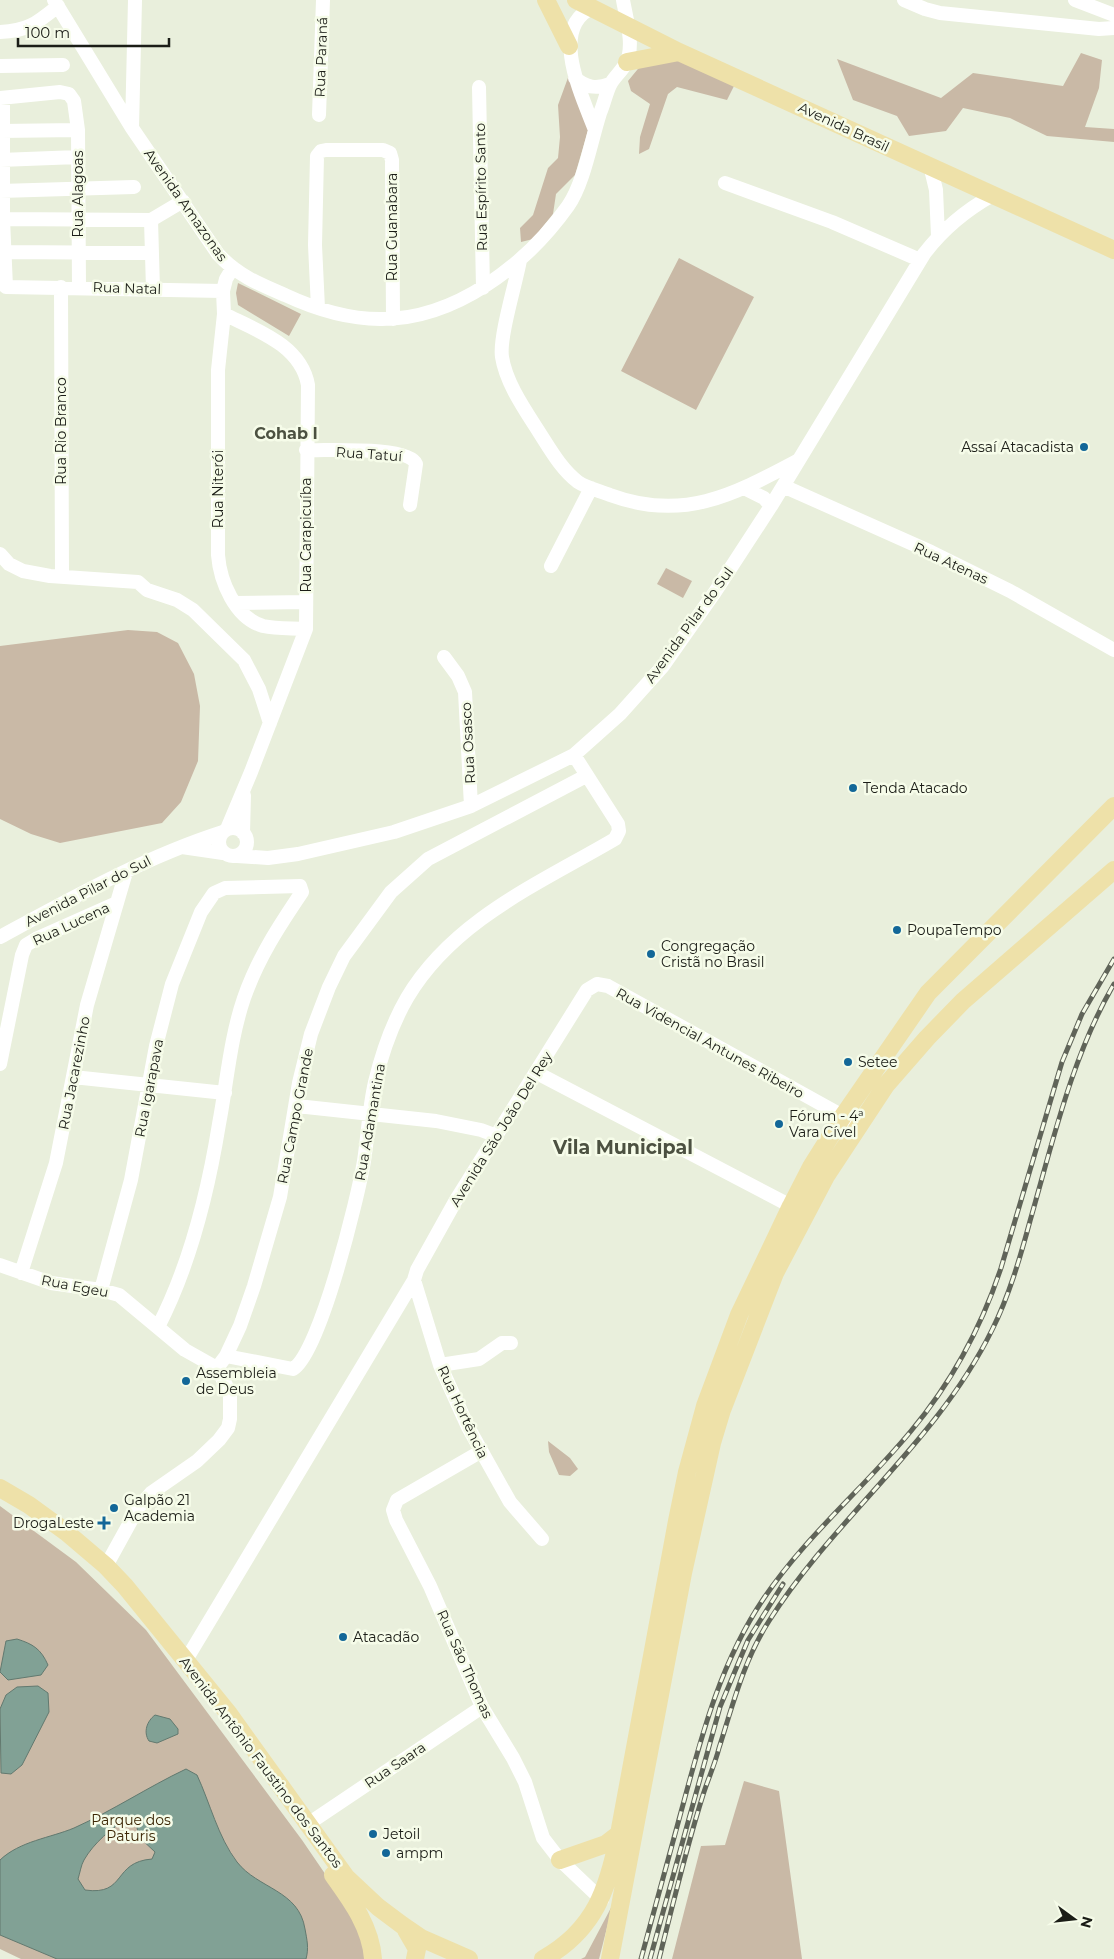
<svg xmlns="http://www.w3.org/2000/svg" width="1114" height="1959" viewBox="0 0 1114 1959" font-family="Montserrat,sans-serif">
  <rect width="100%" height="100%" fill="#e9efdc"/>
  <path fill="#c9b9a6" d="M1081,53L1102,60L1099,88L1085,127L1114,129V142L1047,136L1010,118L963,108L946,131L909,136L897,116L853,100L837,59L941,98L973,73L1063,86Z
    M660,59L694,62L736,82L727,100L677,87L668,94L649,149L639,154L640,137L650,104L631,91L628,81L642,64Z
    M569,75L589,127L575,175L556,194L553,214L533,239L521,242L520,228L533,215L548,168L558,158L560,137L558,105Z
    M679,258L754,297L696,410L621,371Z
    M238,283L301,314L289,336L238,305L236,293Z
    M666,568L692,581L683,598L657,584Z
    M128,630L157,632L178,643L194,674L200,706L198,761L181,802L162,823L60,843L31,834L0,819V646Z
    M548,1441L570,1458L578,1469L570,1476L559,1475L549,1452Z
    M0,1506L76,1562L146,1630L302,1840L332,1884L359,1917L368,1959H21L0,1949Z
    M744,1781L779,1791L802,1959H672L701,1846L725,1845Z
    M613,1904L599,1959H581L585,1957Z"/>
  <path fill="#81a195" stroke="#62796f" fill-rule="evenodd" d="M17,1639C33,1644 41,1649 48,1665L41,1675L8,1680L0,1672L6,1641Z
    M38,1686L48,1693L49,1712L22,1765L11,1774L1,1773L0,1709L6,1695L17,1687Z
    M155,1715L170,1719L178,1729V1734L157,1743L149,1741C143,1732 147,1721 155,1715Z
    M186,1769L197,1775C210,1803 218,1837 237,1862C258,1889 299,1890 305,1929C307,1940 309,1948 306,1959H57L0,1935V1860C20,1841 50,1838 74,1828C112,1811 148,1787 186,1769ZM128,1819L136,1823L139,1837L155,1852L152,1859C112,1862 127,1896 85,1890L78,1879C80,1873 81,1865 84,1860C93,1844 112,1827 128,1819Z"/>
  <g fill="none" stroke-linecap="round" stroke-linejoin="round">
    <path stroke="#fff" stroke-width="14" d="M54,0L132,128L218,254C237,275 259,284 285,295C313,308 348,319 380,319C455,320 526,265 568,206C584,183 591,141 600,113C604,104 606,93 610,85C614,77 622,71 626,63C635,46 626,18 623,0
      M904,0L925,9L940,13L1099,29L1114,28
      M1075,0L1114,15
      M592,8C548,28 583,98 595,130
      M0,32C28,31 37,23 58,6
      M0,66L63,65
      M575,78C586,88 597,89 610,84
      M479,87L483,288
      M0,98L60,92L69,94L74,101L78,130L79,287
      M3,98V219L6,287L223,291L226,279L232,269
      M319,115L323,0
      M132,128L135,0
      M0,131L78,130
      M0,160L78,157
      M930,165L936,190L938,236
      M725,183L832,222L920,260
      M0,191L134,187
      M3,219L151,220
      M4,252L152,253
      M520,260C516,283 499,337 502,357C506,383 525,410 539,432C550,449 561,469 578,482C587,488 600,491 610,495C683,522 733,495 797,461
      M61,287L62,576
      M153,289L151,220L183,201
      M223,291L224,314L218,370V555C220,581 235,618 263,626C277,629 292,628 306,629
      M318,308L315,245L317,156L321,151L326,150H383L390,153L392,160L393,319
      M224,314C256,330 301,345 308,385L306,629L251,772L227,829
      M306,450C326,451 409,446 416,464L410,505
      M783,486L931,552L1010,591L1114,650
      M746,489L764,498L771,506
      M0,554L9,564L23,571L50,576L138,582L147,590L177,600L193,610L244,660L259,689L270,723
      M551,566L591,488
      M235,603L306,602
      M444,657L458,676L465,692L471,806
      M219 842a14 14 0 1 1 28 0a14 14 0 1 1-28 0Z
      M243,833L244,795
      M182,847L223,853
      M237,856L268,858L298,854L394,832L471,806L574,755L620,714L663,666L715,592L771,506L924,254C943,229 966,210 993,195
      M0,937C72,898 145,857 223,832
      M0,1064L22,955L26,945L36,939L117,903
      M537,1073L791,1206
      M73,1077L225,1093
      M297,1106L436,1121L481,1130L497,1136
      M0,1265L51,1283L101,1290L119,1295L185,1350L217,1368L230,1393V1419L228,1428L219,1440L197,1461L151,1493L138,1508L106,1566
      M21,1273L56,1163L87,1005L126,872
      M101,1290L131,1180L156,1046L172,984L201,912L214,893L225,888L300,886L302,892C279,926 258,958 244,998C230,1039 227,1082 219,1124C208,1192 190,1265 158,1327
      M226,1356L293,1369C320,1353 358,1197 364,1161C368,1135 369,1108 375,1082C382,1053 392,1024 407,998C453,920 540,883 615,839L619,831L618,824L574,755
      M440,1365L479,1359L502,1343H511
      M217,1368L226,1356L240,1326L254,1286L280,1197L299,1083L311,1034L329,987L344,956L391,892L428,859L586,776
      M480,1452L397,1500L393,1510L396,1520L430,1586L482,1707L513,1758L525,1782L543,1838L560,1860L602,1900
      M542,1539L510,1502L468,1427L440,1365L414,1280L417,1270L456,1200L587,990L597,984L608,986L852,1121
      M186,1660L414,1280
      M308,1824L482,1707"/>
    <path stroke="#eee1a9" stroke-width="18" d="M546,0L569,46
      M576,0L679,52L1114,250
      M627,62L679,52
      M0,1488L29,1505L66,1532L106,1566L125,1586L229,1714L346,1877L378,1907L402,1925L421,1938L469,1959
      M560,1860L606,1844L619,1834
      M333,1875C351,1900 371,1927 373,1959
      M406,1930L417,1949L415,1959
      M543,1959C595,1930 608,1889 619,1834L677,1521L687,1472L705,1406L739,1315L791,1206L811,1167L843,1116L928,993L1114,806
      M610,1959L683,1573L712,1443L722,1410L775,1273L826,1176L886,1085L927,1038L963,1001L1114,870"/>
    <defs>
      <path id="rail" d="M641,1959C655,1906 670,1854 684,1801C703,1730 722,1660 764,1598C806,1536 864,1488 911,1431C952,1382 981,1328 1001,1268L1062,1062L1082,1014L1114,959
        M650,1959L720,1707L748,1640L783,1584
        M659,1959C673,1904 686,1849 703,1795C708,1779 715,1764 719,1748C733,1704 744,1660 769,1621C835,1517 937,1442 992,1330C1009,1296 1020,1258 1030,1221C1053,1141 1072,1056 1114,984"/>
    </defs>
    <use href="#rail" stroke="#606459" stroke-width="5"/>
    <use href="#rail" stroke="#f6fce9" stroke-width="3" stroke-dasharray="9" stroke-linecap="butt"/>
  </g>
  <g fill="#136798" stroke="#f6fce9" stroke-width="2">
    <circle cx="1084" cy="447" r="5"/>
    <circle cx="853" cy="788" r="5"/>
    <circle cx="897" cy="930" r="5"/>
    <circle cx="651" cy="954" r="5"/>
    <circle cx="848" cy="1062" r="5"/>
    <circle cx="779" cy="1124" r="5"/>
    <circle cx="186" cy="1381" r="5"/>
    <circle cx="114" cy="1508" r="5"/>
    <path d="M101.5 1515.5h5v5h5v5h-5v5h-5v-5h-5v-5h5z"/>
    <circle cx="343" cy="1637" r="5"/>
    <circle cx="373" cy="1834" r="5"/>
    <circle cx="386" cy="1853" r="5"/>
  </g>
  <g text-anchor="middle" dominant-baseline="central" stroke-width="5" stroke-linejoin="round" paint-order="stroke">
    <g font-size="14" fill="#1b1d17" stroke="#f6fce9">
      <text transform="translate(321 57) rotate(-88)">Rua Paraná</text>
      <text transform="translate(844 127) rotate(25)">Avenida Brasil</text>
      <text transform="translate(481 187) rotate(-91)">Rua Espírito Santo</text>
      <text transform="translate(78 194) rotate(-90)">Rua Alagoas</text>
      <text transform="translate(186 205) rotate(55)">Avenida Amazonas</text>
      <text transform="translate(392 227) rotate(-90)">Rua Guanabara</text>
      <text transform="translate(127 288) rotate(2)">Rua Natal</text>
      <text transform="translate(61 431) rotate(-90)">Rua Rio Branco</text>
      <text transform="translate(369 454) rotate(4)">Rua Tatuí</text>
      <text transform="translate(218 489) rotate(-90)">Rua Niterói</text>
      <text transform="translate(306 535) rotate(-90)">Rua Carapicuíba</text>
      <text transform="translate(951 563) rotate(25)">Rua Atenas</text>
      <text transform="translate(689 625) rotate(-54)">Avenida Pilar do Sul</text>
      <text transform="translate(468 743) rotate(-93)">Rua Osasco</text>
      <text transform="translate(88 891) rotate(-27)">Avenida Pilar do Sul</text>
      <text transform="translate(71 924) rotate(-25)">Rua Lucena</text>
      <text transform="translate(710 1043) rotate(29)">Rua Videncial Antunes Ribeiro</text>
      <text transform="translate(74 1073) rotate(-79)">Rua Jacarezinho</text>
      <text transform="translate(149 1088) rotate(-79)">Rua Igarapava</text>
      <text transform="translate(295 1116) rotate(-79)">Rua Campo Grande</text>
      <text transform="translate(370 1122) rotate(-80)">Rua Adamantina</text>
      <text transform="translate(501 1129) rotate(-58)">Avenida São João Del Rey</text>
      <text transform="translate(75 1286) rotate(11)">Rua Egeu</text>
      <text transform="translate(463 1412) rotate(65)">Rua Hortência</text>
      <text transform="translate(465 1664) rotate(66)">Rua São Thomas</text>
      <text transform="translate(261 1762) rotate(53)">Avenida Antônio Faustino dos Santos</text>
      <text transform="translate(395 1765) rotate(-34)">Rua Saara</text>
    </g>
    <g font-size="14" fill="#1b1d17" stroke="#f6fce9" text-anchor="start">
      <text x="1074" y="447" text-anchor="end">Assaí Atacadista</text>
      <text x="863" y="788">Tenda Atacado</text>
      <text x="907" y="930">PoupaTempo</text>
      <text x="661" y="946">Congregação<tspan x="661" dy="16">Cristã no Brasil</tspan></text>
      <text x="858" y="1062">Setee</text>
      <text x="789" y="1116">Fórum - 4ª<tspan x="789" dy="16">Vara Cível</tspan></text>
      <text x="196" y="1373">Assembleia<tspan x="196" dy="16">de Deus</tspan></text>
      <text x="124" y="1500">Galpão 21<tspan x="124" dy="16">Academia</tspan></text>
      <text x="94" y="1523" text-anchor="end">DrogaLeste</text>
      <text x="353" y="1637">Atacadão</text>
      <text x="383" y="1834">Jetoil</text>
      <text x="396" y="1853">ampm</text>
    </g>
    <g font-size="14" fill="#3c2605" stroke="#f6fce9">
      <text x="131" y="1820">Parque dos<tspan x="131" dy="16">Paturis</tspan></text>
    </g>
    <g font-size="16" font-weight="bold" fill="#4c5141" stroke="#f6fce9">
      <text x="286" y="433">Cohab I</text>
    </g>
    <g font-size="19" font-weight="bold" fill="#4c5141" stroke="#f6fce9">
      <text x="623" y="1147">Vila Municipal</text>
    </g>
  </g>
  <g transform="translate(1074 1919) rotate(105)" stroke="#f6fce9" stroke-width="4" paint-order="stroke">
  <path d="M0-4L9 19L0 12L-9 19Z" fill="#1b1d17"/>
  <text y="-8" font-size="14" font-weight="bold" text-anchor="middle" fill="#1b1d17">N</text>
  </g>
  <path d="M18 38v8h151v-8" fill="none" stroke="#1b1d17" stroke-width="2.5"/>
  <text x="25" y="38" font-size="15" fill="#1b1d17" stroke="#f6fce9" stroke-width="4" paint-order="stroke">100 m</text>
</svg>
